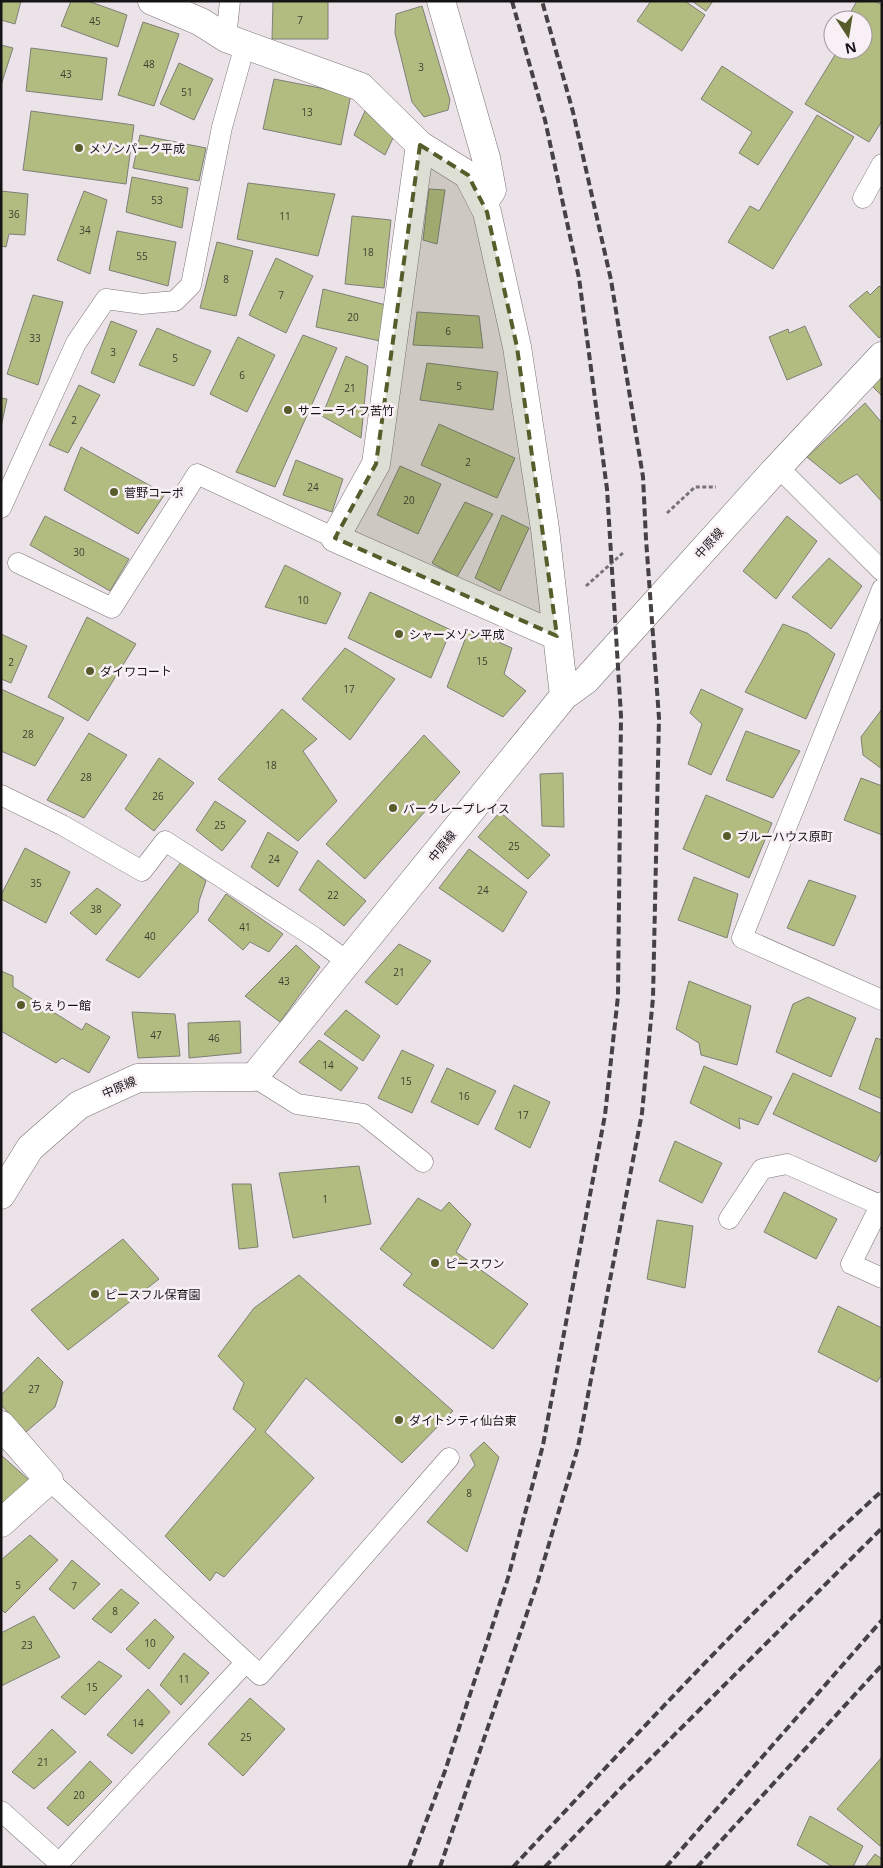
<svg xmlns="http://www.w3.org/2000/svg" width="883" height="1868" viewBox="0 0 883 1868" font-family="'Open Sans','Noto Sans JP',sans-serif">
  <rect width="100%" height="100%" fill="#ece3e8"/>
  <path fill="#b3bc80" stroke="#7d7f77" d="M1,1H21L15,24L1,20Z
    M71,1H88L127,15L118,47L61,26Z
    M273,1H328V39H272Z
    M651,1H685L705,15L682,51L637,21Z
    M692,1H713L706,11Z
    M857,1H875L882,5V121L869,142L805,104L838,50H863V20H846Z
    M422,6L450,100L448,110L424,117L412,102L395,33L396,14Z
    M143,22L179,34L154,106L118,95Z
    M1,45L13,48L1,85Z
    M31,48L107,58L102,100L26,91Z
    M179,63L213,79L194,120L160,104Z
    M722,66L793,112L758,165L739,153L752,132L701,99Z
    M274,79L351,94L341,145L263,129Z
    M31,111L134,125L126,184L23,170Z
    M365,111L393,138L385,155L354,135Z
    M817,115L854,137L773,269L728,242L750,206L759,211Z
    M140,135L206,148L199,181L133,168Z
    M132,177L188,188L182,228L126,212Z
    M248,183L335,194L318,256L237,239Z
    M429,189L445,190L437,244L423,240Z
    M1,191L28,194L25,235L9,234L6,247L1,246Z
    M84,191L107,200L90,274L57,260Z
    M352,216L391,220L384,288L345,284Z
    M117,231L176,242L168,286L109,270Z
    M217,242L253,251L236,316L200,308Z
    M276,258L313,276L286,333L249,315Z
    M879,286L882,288V335L879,338L849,306L867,291L870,295Z
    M323,289L390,306L380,341L316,327Z
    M33,295L63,302L38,385L7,374Z
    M417,312L479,316L483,348L413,345Z
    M111,321L137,331L114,383L91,373Z
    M805,326L822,365L787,380L769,337L788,329L789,333Z
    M157,328L211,351L194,386L139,365Z
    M303,335L337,348L275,487L236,472Z
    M238,337L275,355L247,412L210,394Z
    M346,356L368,366L361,438L322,416Z
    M427,363L498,372L493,410L420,400Z
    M882,376V396L872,386Z
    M79,385L100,395L68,453L49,445Z
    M1,398L7,399L1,427Z
    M865,403L882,423V502L857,474L840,484L807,457Z
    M439,424L515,458L497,498L421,465Z
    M81,447L165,494L138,534L64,490Z
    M296,460L343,479L332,512L283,495Z
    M400,466L441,484L418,534L377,515Z
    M465,502L493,514L457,577L432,563Z
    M502,515L529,528L500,591L475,578Z
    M45,516L129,559L110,591L30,545Z
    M787,516L817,541L776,599L743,571Z
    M829,558L862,586L831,629L792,597Z
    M285,565L341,593L326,624L265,607Z
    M370,592L451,630L431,678L348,638Z
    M87,617L136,644L88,721L48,697Z
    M783,624L807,633L835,654L806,719L745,692Z
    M469,629L512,648L504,674L526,691L503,717L447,687Z
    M1,634L27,646L11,683L1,679Z
    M345,648L395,679L350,740L302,699Z
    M1,689L64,718L35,766L1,751Z
    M701,689L743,709L711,775L688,764L702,724L690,713Z
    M282,709L317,739L303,751L337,801L298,841L218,779Z
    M882,709V769L863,755L861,737Z
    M746,731L800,751L773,798L726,780Z
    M89,733L127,755L84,818L47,800Z
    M424,735L460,772L365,879L326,844Z
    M159,758L194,783L154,831L125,809Z
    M563,773L564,827L542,826L540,774Z
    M861,778L882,786V835L844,820Z
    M706,795L772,823L749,878L683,849Z
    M215,801L246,821L222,851L196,830Z
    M500,812L550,855L528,879L478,837Z
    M268,832L298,852L278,887L251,867Z
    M25,848L70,872L46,923L1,899V895Z
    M469,849L527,892L503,932L439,888Z
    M318,860L366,901L344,926L299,890Z
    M181,862L206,881L199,901L198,912L139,978L106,960Z
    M694,877L738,894L727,938L678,920Z
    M809,880L856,896L834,946L787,928Z
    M97,888L121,905L96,935L70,913Z
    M226,894L283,934L269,952L250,942L243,950L208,920Z
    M399,944L431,961L397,1005L365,982Z
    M296,945L320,967L280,1022L245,996Z
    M1,971L13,976V987L82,1030L86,1023L110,1037L89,1073L62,1058L56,1063L1,1031Z
    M689,981L751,1006L737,1065L701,1055L699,1043L676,1029Z
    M808,997L856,1018L831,1077L776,1052L793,1004Z
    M346,1010L380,1036L363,1061L324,1034Z
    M132,1012L175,1014L180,1056L138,1058Z
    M240,1021L241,1053L189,1058L188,1023Z
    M876,1038L882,1040V1099L859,1089Z
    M319,1040L358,1068L341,1091L299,1062Z
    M402,1050L434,1065L412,1113L378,1098Z
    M704,1066L772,1097L758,1125L739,1118L740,1129L690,1103Z
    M447,1068L496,1091L478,1125L431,1102Z
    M793,1073L882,1114V1150L876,1162L773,1114Z
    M514,1085L550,1102L530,1148L495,1129Z
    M675,1141L722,1163L702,1203L659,1181Z
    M359,1166L371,1224L293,1238L279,1173Z
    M232,1184H251L258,1247L239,1249Z
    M784,1192L837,1219L816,1259L764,1232Z
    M418,1198L441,1211L449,1202L471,1224L456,1252L528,1304L493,1349L403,1285L412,1274L380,1249Z
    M657,1220L693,1226L685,1288L647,1279Z
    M123,1239L159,1279L68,1350L31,1310Z
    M299,1275L453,1411L402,1463L306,1378L265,1432L314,1478L224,1577L216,1572L210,1581L165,1536L256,1429L233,1409L244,1383L218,1356L254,1308Z
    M838,1306L882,1328V1374L877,1382L818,1352Z
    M38,1357L63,1382L55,1407L26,1432L1,1405V1395Z
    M484,1442L499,1457L467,1552L427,1522L475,1465L470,1455Z
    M1,1455L30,1481L1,1508Z
    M30,1535L58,1560L5,1613L1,1609V1560Z
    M72,1560L100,1584L74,1609L49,1589Z
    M121,1589L139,1603L111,1633L92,1619Z
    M34,1616L60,1657L1,1686V1633Z
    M155,1619L174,1637L149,1669L126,1649Z
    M184,1653L209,1673L181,1705L160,1685Z
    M99,1661L122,1676L85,1715L61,1697Z
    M148,1689L170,1712L132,1754L107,1735Z
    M250,1698L285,1729L243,1776L208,1744Z
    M52,1729L76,1752L34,1789L12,1772Z
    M882,1757V1844L880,1846L837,1809Z
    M90,1761L112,1782L68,1826L47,1808Z
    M810,1816L863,1846L853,1867H833L797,1845Z
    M875,1854L882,1859V1867H865Z"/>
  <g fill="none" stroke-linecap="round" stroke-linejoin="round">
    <defs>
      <path id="lane" d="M226,38L230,1
        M863,198L882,164
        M778,467L882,571
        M1,508L76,343L106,299L142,304L175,301L191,285L222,127L245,45
        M18,563L112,608L197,474L335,538
        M882,589L742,938L882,1000
        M1,795L62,825L142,871L165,841L314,937L348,962
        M254,1077L297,1104L363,1114L423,1162
        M882,1202L851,1264L882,1278
        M729,1219L762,1169L787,1164L880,1205
        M49,1480L260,1675L449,1458
        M1,1811L59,1863L246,1662"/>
      <path id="street" d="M152,1L201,22L226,38L361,87L420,145L468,175L487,212L517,347L545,529L564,696
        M441,1L486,158L492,190L483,204
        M420,145L376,464L335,538L557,636
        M1,1195L30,1148L79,1105L138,1078L254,1077L564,696L586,680L778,467L882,356
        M1,1425L49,1480L1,1523"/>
    </defs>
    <use href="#lane" stroke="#7b7377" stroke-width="21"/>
    <use href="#street" stroke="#7b7377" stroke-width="29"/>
    <path stroke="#797377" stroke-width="3" stroke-dasharray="4 2.5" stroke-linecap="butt" d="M667,513L695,487H716
      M586,586L624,552"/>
    <use href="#lane" stroke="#fff" stroke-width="20"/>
    <use href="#street" stroke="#fff" stroke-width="28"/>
    <path stroke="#454144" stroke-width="4" stroke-dasharray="8 4" stroke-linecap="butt" d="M409,1867L445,1771L508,1578L543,1445L605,1115L618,996L621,716L607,489L579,278L545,120L512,1
      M440,1867L537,1584L578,1447L642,1113L653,998L659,718L646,539L643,477L611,280L573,112L542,1
      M513,1867C633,1739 751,1608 882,1491
      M545,1867L618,1791L882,1528
      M666,1867L882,1620
      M697,1867L882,1665"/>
  </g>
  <path fill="#565d2b" fill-opacity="0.2" stroke="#565d2b" stroke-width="4" stroke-dasharray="10 6" stroke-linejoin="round" d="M420,145L468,175L487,212L517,347L557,636L335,538L376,464Z"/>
  <g fill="#565d2b" stroke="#f9f0f5" stroke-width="2">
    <circle cx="79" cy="148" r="5"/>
    <circle cx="288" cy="410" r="5"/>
    <circle cx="114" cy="492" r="5"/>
    <circle cx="399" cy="634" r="5"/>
    <circle cx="90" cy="671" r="5"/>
    <circle cx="393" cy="808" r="5"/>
    <circle cx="727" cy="836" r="5"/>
    <circle cx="21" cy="1005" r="5"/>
    <circle cx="435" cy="1263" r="5"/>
    <circle cx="95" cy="1294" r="5"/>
    <circle cx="399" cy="1420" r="5"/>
  </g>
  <g text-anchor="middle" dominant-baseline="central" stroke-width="5" stroke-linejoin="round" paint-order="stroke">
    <g font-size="10" fill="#3e3e30">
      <text x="300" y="20">7</text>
      <text x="95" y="21">45</text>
      <text x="149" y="64">48</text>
      <text x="421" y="67">3</text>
      <text x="66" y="74">43</text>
      <text x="187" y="92">51</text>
      <text x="307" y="112">13</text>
      <text x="157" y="200">53</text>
      <text x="14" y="214">36</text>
      <text x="285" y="216">11</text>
      <text x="85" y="230">34</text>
      <text x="368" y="252">18</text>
      <text x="142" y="256">55</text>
      <text x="226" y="279">8</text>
      <text x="281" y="295">7</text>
      <text x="353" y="317">20</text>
      <text x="448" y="331">6</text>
      <text x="35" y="338">33</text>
      <text x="113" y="352">3</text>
      <text x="175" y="358">5</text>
      <text x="242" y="375">6</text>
      <text x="459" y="386">5</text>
      <text x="350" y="388">21</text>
      <text x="74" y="420">2</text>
      <text x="468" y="462">2</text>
      <text x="313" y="487">24</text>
      <text x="409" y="500">20</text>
      <text x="79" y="552">30</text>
      <text x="303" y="600">10</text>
      <text x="482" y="661">15</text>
      <text x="11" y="662">2</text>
      <text x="349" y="689">17</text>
      <text x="28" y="734">28</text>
      <text x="271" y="765">18</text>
      <text x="86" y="777">28</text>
      <text x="158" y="796">26</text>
      <text x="220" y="825">25</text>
      <text x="514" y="846">25</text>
      <text x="274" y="859">24</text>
      <text x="36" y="883">35</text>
      <text x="483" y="890">24</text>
      <text x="333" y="895">22</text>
      <text x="96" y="909">38</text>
      <text x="245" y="927">41</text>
      <text x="150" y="936">40</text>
      <text x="399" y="972">21</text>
      <text x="284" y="981">43</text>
      <text x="156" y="1035">47</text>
      <text x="214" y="1038">46</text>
      <text x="328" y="1065">14</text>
      <text x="406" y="1081">15</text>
      <text x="464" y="1096">16</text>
      <text x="523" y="1115">17</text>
      <text x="325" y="1199">1</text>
      <text x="34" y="1389">27</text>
      <text x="469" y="1493">8</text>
      <text x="18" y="1585">5</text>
      <text x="74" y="1586">7</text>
      <text x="115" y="1611">8</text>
      <text x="150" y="1643">10</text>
      <text x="27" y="1645">23</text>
      <text x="184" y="1679">11</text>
      <text x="92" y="1687">15</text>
      <text x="138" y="1723">14</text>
      <text x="246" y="1737">25</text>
      <text x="43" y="1762">21</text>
      <text x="79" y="1795">20</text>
    </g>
    <g font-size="12" fill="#171416" stroke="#f9f0f5" text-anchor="start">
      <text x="89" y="148">メゾンパーク平成</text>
      <text x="298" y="410">サニーライフ苦竹</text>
      <text x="124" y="492">菅野コーポ</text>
      <text x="409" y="634">シャーメゾン平成</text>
      <text x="100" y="671">ダイワコート</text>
      <text x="403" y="808">バークレープレイス</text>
      <text x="737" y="836">ブルーハウス原町</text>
      <text x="31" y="1005">ちぇりー館</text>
      <text x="445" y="1263">ピースワン</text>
      <text x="105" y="1294">ピースフル保育園</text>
      <text x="409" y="1420">ダイトシティ仙台東</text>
    </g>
    <g font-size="12" fill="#171416" stroke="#f9f0f5">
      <text transform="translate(709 543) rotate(-48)">中原線</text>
      <text transform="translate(442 846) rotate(-51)">中原線</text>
      <text transform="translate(119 1087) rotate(-23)">中原線</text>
    </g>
  </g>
  <rect width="883" height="1868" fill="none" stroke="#171416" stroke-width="5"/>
  <g transform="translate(848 35) rotate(168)"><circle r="24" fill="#f9f0f5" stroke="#9f989c"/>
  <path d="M0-4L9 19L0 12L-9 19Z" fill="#565d2b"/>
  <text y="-8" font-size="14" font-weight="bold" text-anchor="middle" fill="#171416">N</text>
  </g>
</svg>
